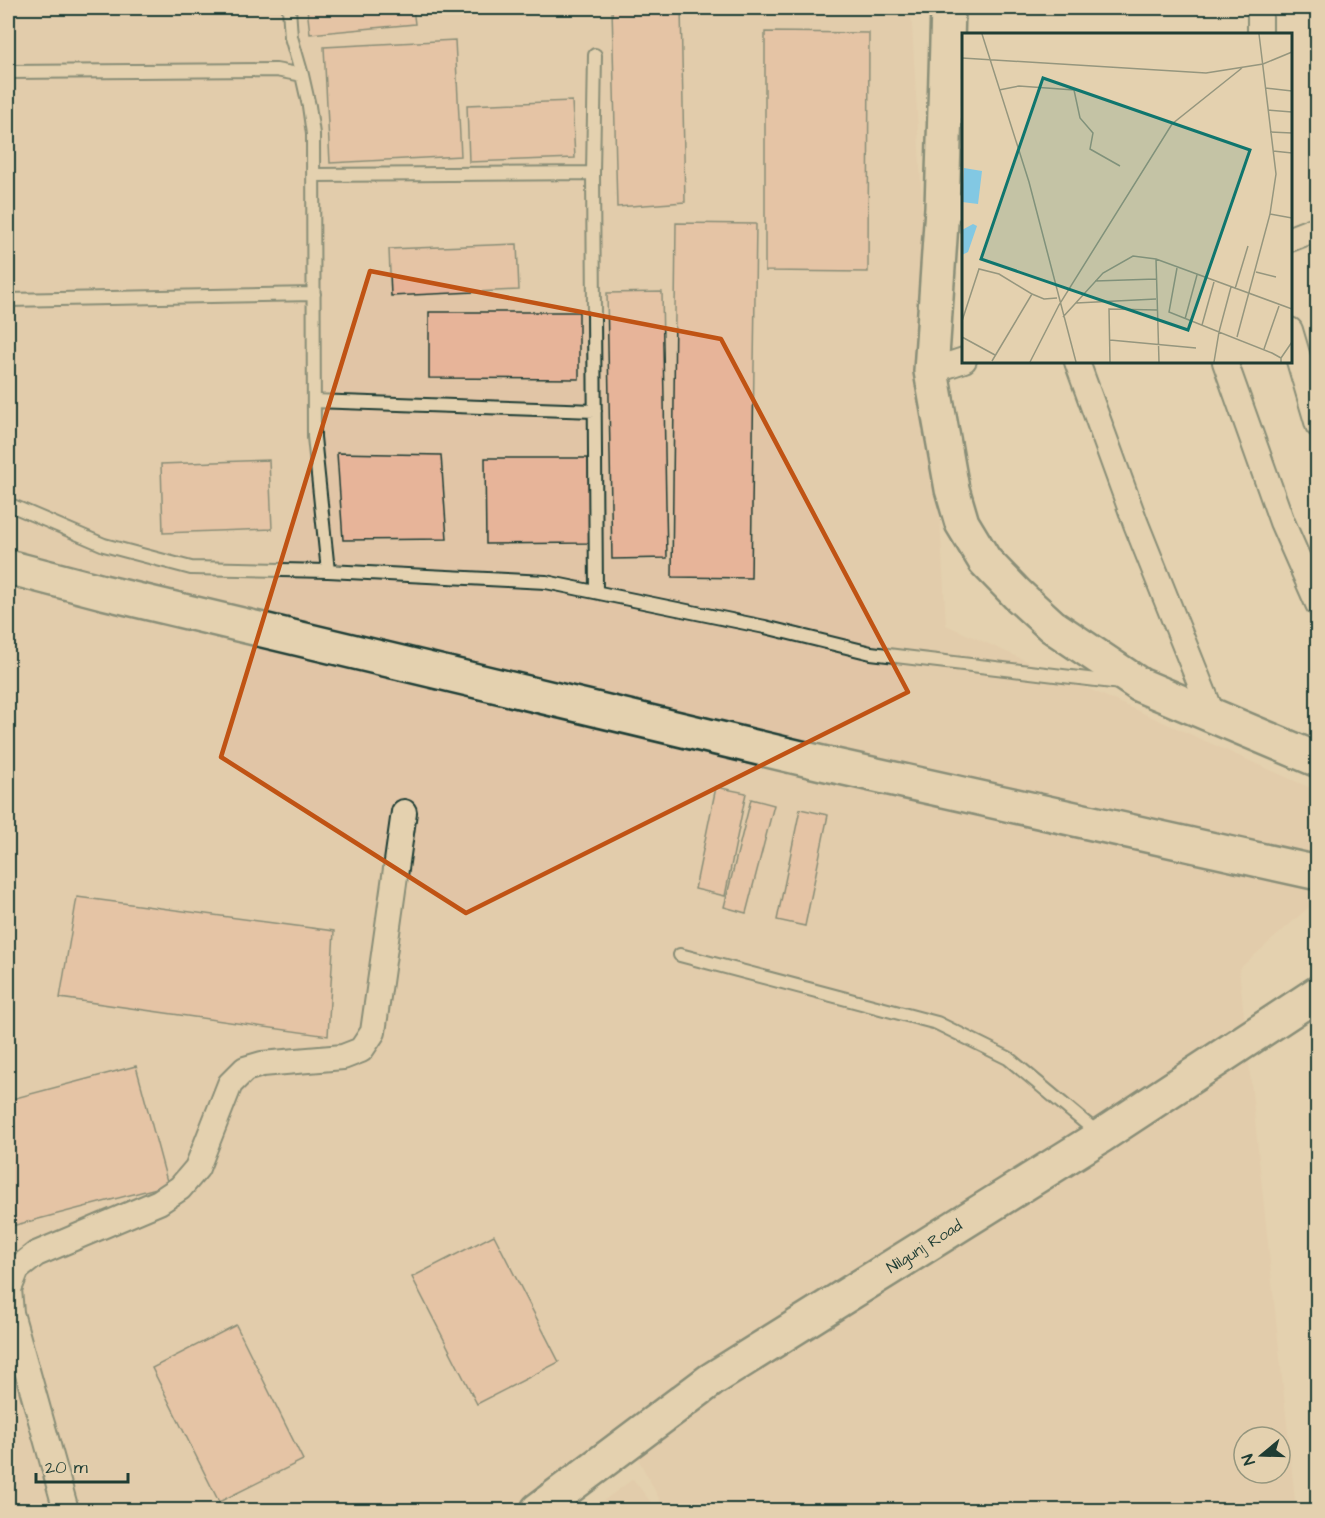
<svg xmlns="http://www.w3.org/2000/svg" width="1325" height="1518" viewBox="0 0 1325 1518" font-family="'Architects Daughter',sans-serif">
  <rect width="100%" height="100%" fill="#e4d1af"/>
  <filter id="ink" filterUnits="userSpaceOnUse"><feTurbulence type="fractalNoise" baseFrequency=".0167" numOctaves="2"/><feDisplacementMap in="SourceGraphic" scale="12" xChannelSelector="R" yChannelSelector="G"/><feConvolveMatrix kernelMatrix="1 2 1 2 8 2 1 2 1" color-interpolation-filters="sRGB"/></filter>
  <g filter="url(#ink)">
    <path fill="#e1c5a6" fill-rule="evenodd" d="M8,8H911L946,625L1317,791V900L1239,969L1296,1510H665L630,1443L514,1510H8ZM1244,1437H1280V1473H1244Z
      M633,1479L657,1510H591Z"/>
    <path fill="#e7b499" stroke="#1f3d34" stroke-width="1.5" d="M307,8H413L415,24L310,34Z
      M612,8H681L685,202L617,207Z
      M765,32L869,33L868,272L765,271Z
      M455,40L461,156L330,163L324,47Z
      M572,101L575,158L469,162L467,105Z
      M676,223L756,224L751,578L672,577Z
      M517,244L519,290L391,296L389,249Z
      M662,292L667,558L612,559L607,293Z
      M429,312H579V379L429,378Z
      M337,453L441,455L447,539L343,540Z
      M485,458H589L590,543L486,544Z
      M269,460L272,529L163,533L161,464Z
      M716,787L746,793L725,896L695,889Z
      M751,799L774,805L746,913L724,907Z
      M800,809L828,815L805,926L777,920Z
      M77,897L334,931L328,1036L60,998Z
      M136,1066L168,1185L8,1227V1100Z
      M494,1235L559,1362L477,1404L412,1277Z
      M236,1325L303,1460L219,1502L152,1368Z"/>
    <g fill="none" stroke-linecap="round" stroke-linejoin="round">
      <defs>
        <path id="lane" d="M289,8L291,37L302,75
          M595,55L593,173L596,592
          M8,72L276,70L302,75L309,106L313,134L314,437L328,571L546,582L765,627L871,653L1121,683
          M314,175L593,173
          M8,300L314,294
          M314,401L595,411
          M8,504L104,545L191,568L328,571
          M680,955L937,1023L1008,1058L1100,1135"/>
        <path id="street" d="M1260,8V34
          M942,208L964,206
          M1290,239L1318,228
          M1290,330L1318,425
          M1077,362L1136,524L1213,716
          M1225,362L1282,522L1318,604
          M931,371L964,360
          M66,1510L11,1313L9,1289L17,1269L36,1254L159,1202L180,1188L197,1168L230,1084L245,1069L262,1064L343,1057L361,1050L373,1032L404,812"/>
        <g id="secondary">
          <path d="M948,8L942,208L931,371L952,489L962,523L985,561L1017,594L1052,626L1140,685L1318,760"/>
          <path d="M8,567L103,592L822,763L1318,873"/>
          <path id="s1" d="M538,1510L711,1380L1101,1136L1318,993"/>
        </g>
      </defs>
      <use href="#lane" stroke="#1f3d34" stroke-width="16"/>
      <use href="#street" stroke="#1f3d34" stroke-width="28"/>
      <use href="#secondary" stroke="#1f3d34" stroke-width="38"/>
      <use href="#lane" stroke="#e4d1af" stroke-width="12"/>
      <use href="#street" stroke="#e4d1af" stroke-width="24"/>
      <use href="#secondary" stroke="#e4d1af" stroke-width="33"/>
    </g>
  </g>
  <path d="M0 0H1325V1518H0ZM370,271L721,339L908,692L466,913L221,757Z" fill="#e4d1af" fill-opacity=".55" fill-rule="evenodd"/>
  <path fill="none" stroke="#c05314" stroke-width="4.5" stroke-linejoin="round" d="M370,271L721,339L908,692L466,913L221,757Z"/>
  <g text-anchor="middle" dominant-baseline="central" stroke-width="4.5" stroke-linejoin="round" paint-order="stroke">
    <g font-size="16" fill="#1f3d34" stroke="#e4d1af">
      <text stroke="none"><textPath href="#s1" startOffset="468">Nilgunj Road</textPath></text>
    </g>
  </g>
  <g transform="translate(962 33)">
    <rect width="330" height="330" fill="#e4d1af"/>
    <path d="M2,135L20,138L16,171L0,169ZM11,191L15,193L6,219L0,222V197Z" fill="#82c8e3"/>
    <path fill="none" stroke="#95967e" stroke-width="1.5" d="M20,1L67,149L114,329M297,1L314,141L308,181M0,25L244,40L301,31L330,19M303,55L330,58M37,57L57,53L112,57L118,85L131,100L128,116L158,133M306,77L330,79M308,99L330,100M311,118L330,120M194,226L197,329M215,235L207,279L257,299L269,254M294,239L314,244M133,248L194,246M273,256L286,213M70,261L82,266L95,265M114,270L194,266M101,284L141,240L171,223L194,226L330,276M223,286L235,242M0,288L17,236L37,241L70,261L30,328M240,292L252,249M0,304L33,322M275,304L308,181L330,185M148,307L234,315M302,316L317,273M319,325L330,309M68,329L97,272L210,91L280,35M148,329L147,276L195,277M252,329L257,299L310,320L319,325V329"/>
    <path fill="#0f766e" fill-opacity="0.15" stroke="#0f766e" stroke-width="3" d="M81,45L288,117L226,297L19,226Z"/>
    <rect width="330" height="330" fill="none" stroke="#1f3d34" stroke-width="3"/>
  </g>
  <rect width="1325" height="1518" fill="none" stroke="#e4d1af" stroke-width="30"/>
  <rect x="15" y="15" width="1295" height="1488" fill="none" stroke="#1f3d34" stroke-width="2" filter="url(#ink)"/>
  <g transform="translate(1262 1455) rotate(251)"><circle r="28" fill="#e4d1af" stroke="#95967e" stroke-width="1.5"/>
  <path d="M0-4.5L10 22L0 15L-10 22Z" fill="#1f3d34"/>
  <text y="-9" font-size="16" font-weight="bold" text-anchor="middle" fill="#1f3d34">N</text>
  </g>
  <path d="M36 1473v9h92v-9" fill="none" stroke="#1f3d34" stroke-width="3"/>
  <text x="45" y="1473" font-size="18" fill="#1f3d34" stroke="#e4d1af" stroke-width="4.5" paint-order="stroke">20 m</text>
</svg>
